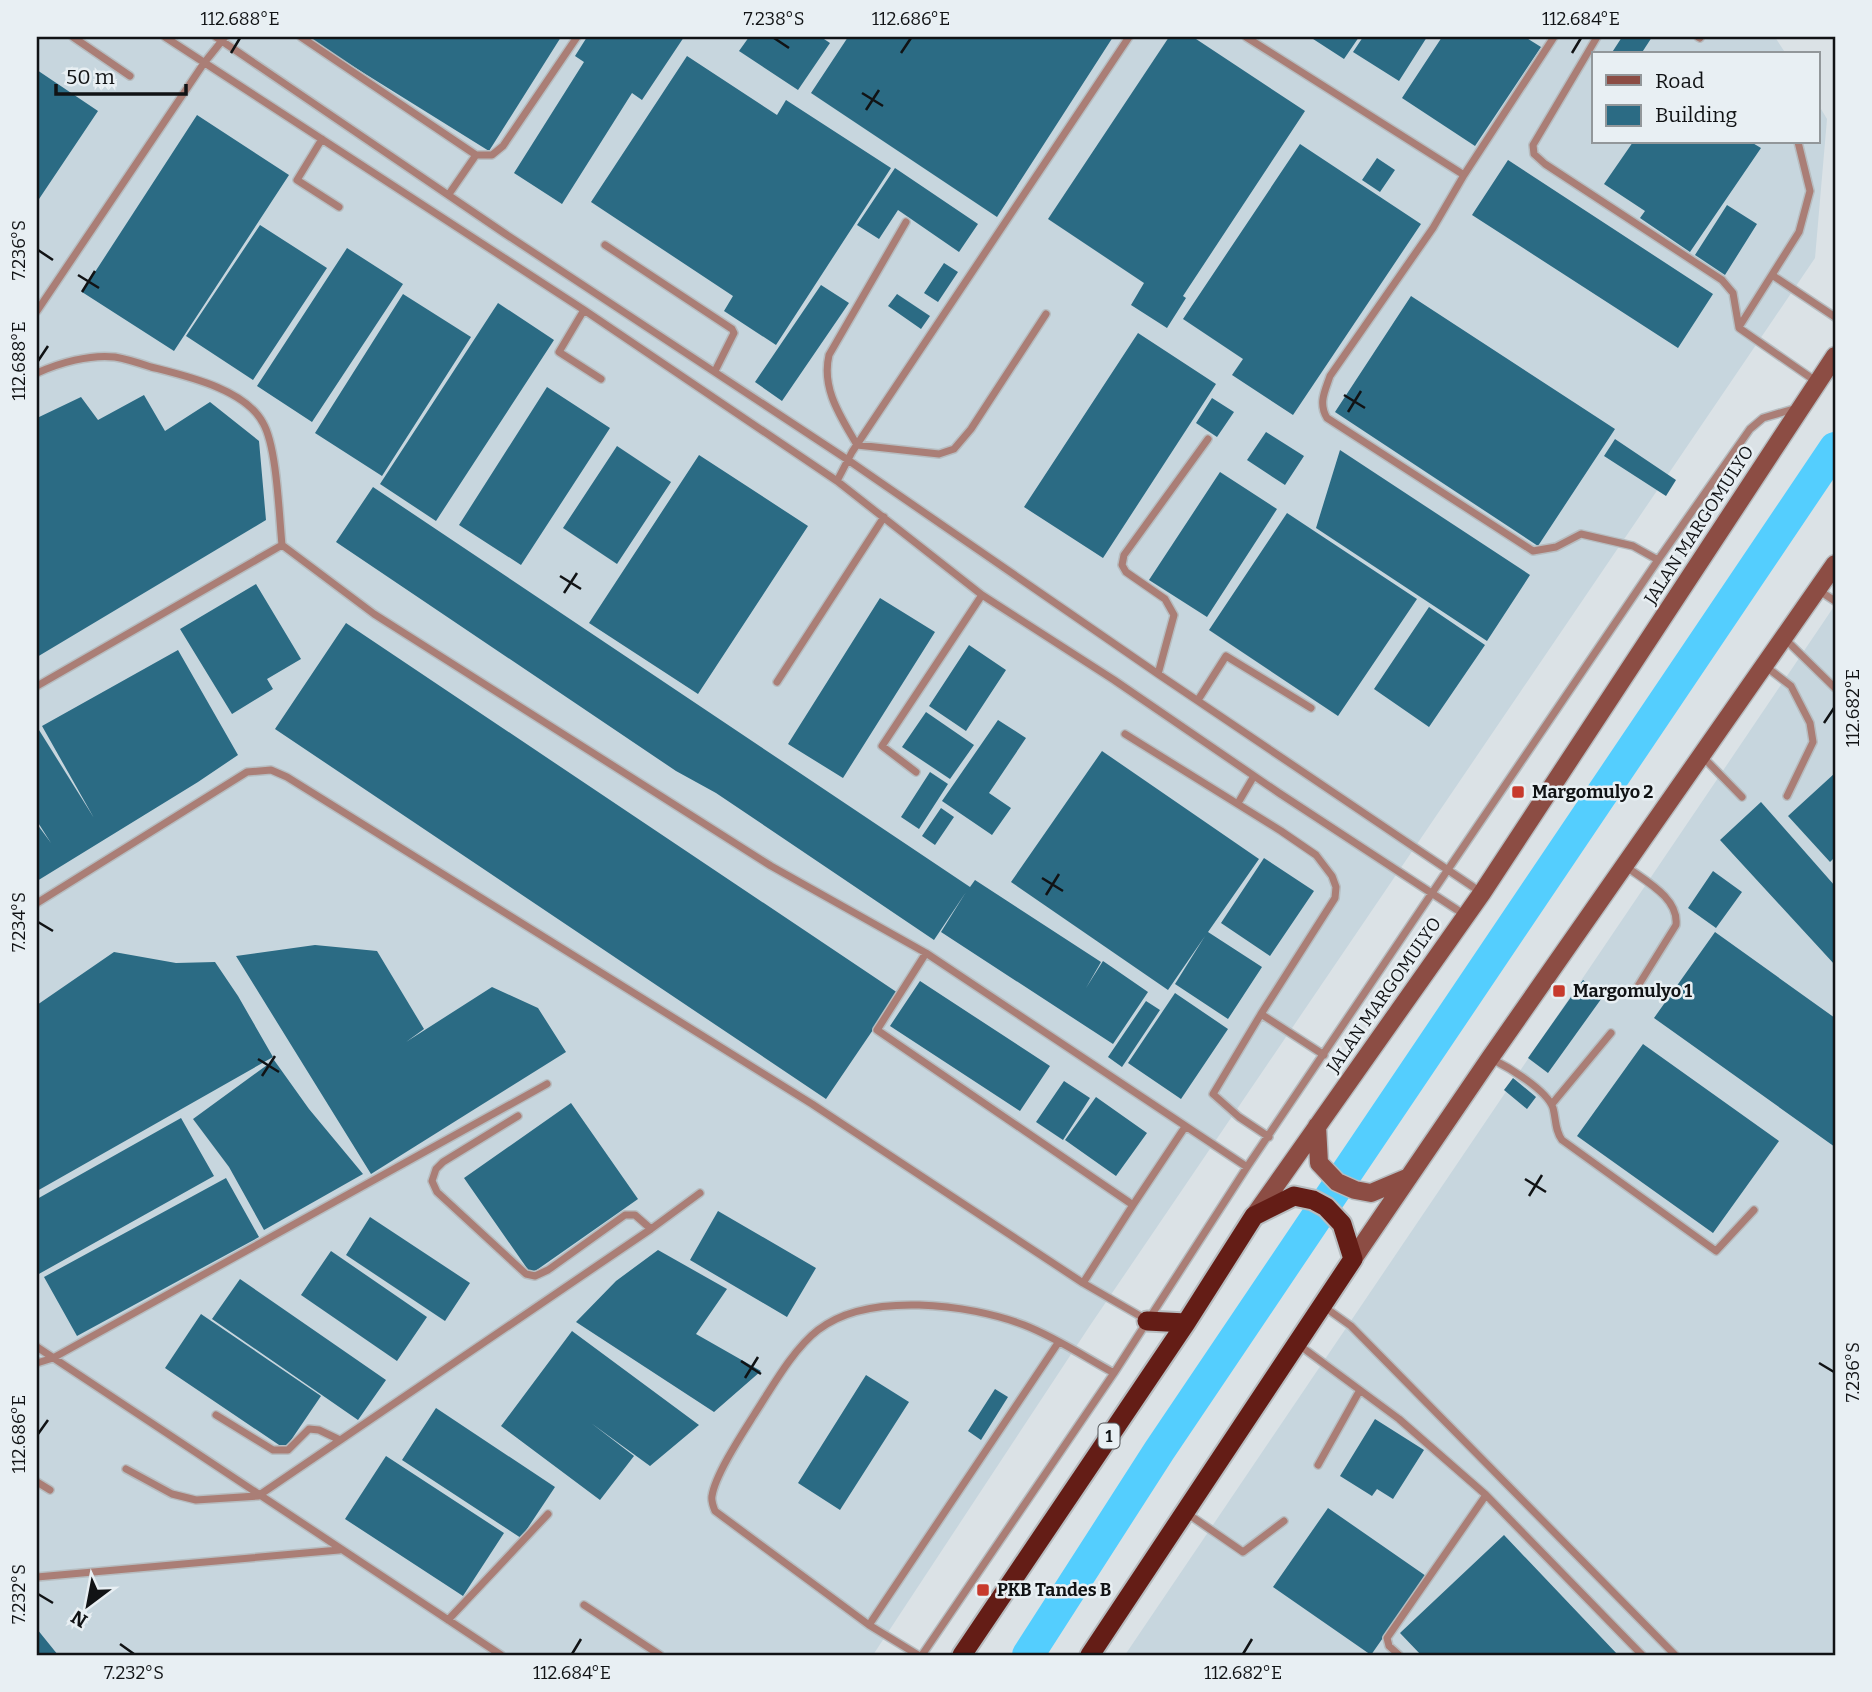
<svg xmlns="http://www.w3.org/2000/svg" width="1872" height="1692" viewBox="0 0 1872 1692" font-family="Bitter,serif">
  <rect width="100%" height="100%" fill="#dbe2e6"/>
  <path fill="#c7d6de" d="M37,37H1775L1786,54H1594V142H1818V104L1827,119L1815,258L1089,1327L873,1655H37Z
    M1835,605V1655H1125Z"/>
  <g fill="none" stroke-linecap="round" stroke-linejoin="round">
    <path stroke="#54cefe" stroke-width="32" d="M1028,1655L1159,1451L1835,448"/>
  </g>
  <path fill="#2b6b84" d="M306,37H561L489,151Z
    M587,37H684L642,100L632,93L562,204L514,173L584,62L575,56Z
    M749,37H821L830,43L798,90L739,51Z
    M848,37H1113L997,217L811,93Z
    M1169,37H1193L1305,111L1183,296L1186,298L1167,328L1131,305L1144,283L1048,219Z
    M1310,37H1359L1344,59Z
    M1363,37H1427L1399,81L1353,52Z
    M1442,37H1525L1541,47L1475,146L1402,98Z
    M1622,37H1652L1641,54H1611Z
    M687,56L777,115L786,100L891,168L776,345L724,311L733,296L591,202Z
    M37,70L98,111L37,202Z
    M197,115L289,175L174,351L82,292Z
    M1633,142H1751L1761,148L1690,252L1640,218L1645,211L1604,184Z
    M1300,144L1421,224L1293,415L1232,375L1243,359L1183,319Z
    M1377,158L1395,170L1380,192L1362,180Z
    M1508,160L1713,294L1678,348L1472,215Z
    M895,168L978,224L959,252L898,210L879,239L857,225Z
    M1727,205L1757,224L1725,275L1695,255Z
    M260,225L327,268L253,380L186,336Z
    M347,248L403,284L312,422L257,386Z
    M944,263L958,272L938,302L924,293Z
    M821,285L849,303L782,401L755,382Z
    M403,294L471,337L382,476L315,433Z
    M897,294L930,316L921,329L888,306Z
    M1411,296L1615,429L1538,546L1335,412Z
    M498,303L554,340L436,521L380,484Z
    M1138,333L1216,384L1103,558L1024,507Z
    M547,387L610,428L521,565L459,525Z
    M144,395L165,431L210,402L259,441L266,520L37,657V418L81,397L98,420Z
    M1212,398L1234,412L1217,437L1196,423Z
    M1266,432L1304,456L1285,485L1247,460Z
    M1615,439L1676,480L1666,496L1604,456Z
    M617,446L671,482L617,564L563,528Z
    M1340,450L1530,575L1487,641L1316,528Z
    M699,455L808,526L698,694L589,623Z
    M1220,472L1277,509L1207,617L1149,580Z
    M373,487L970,887L975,880L1101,962L1086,988L1103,961L1148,992L1113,1044L941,932L966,892L934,940L716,793L676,771L336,542Z
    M1287,513L1417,599L1338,716L1209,630Z
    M256,584L301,659L267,679L273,689L232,714L180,629Z
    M880,598L935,632L843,778L788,744Z
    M1429,607L1485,645L1429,727L1374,689Z
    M346,623L898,993L826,1099L275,729Z
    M969,645L1006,670L966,731L929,706Z
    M178,650L238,755L198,782L37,881V824L51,843L37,821V732L39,730L94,818L42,726Z
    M926,712L974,745L950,779L902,747Z
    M998,720L1026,738L989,793L1011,808L992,835L942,801Z
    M1102,751L1259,859L1208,932L1262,967L1228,1019L1175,984L1205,936L1168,990L1011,882Z
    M930,772L948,784L919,829L901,817Z
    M1835,773V857L1830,862L1788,816Z
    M1761,802L1835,886V965L1720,840Z
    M941,808L954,817L935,845L922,836Z
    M1264,858L1314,891L1270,956L1221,923Z
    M1713,871L1742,892L1716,928L1688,908Z
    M1715,932L1835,1018V1147L1654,1018Z
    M315,945L377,951L424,1029L406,1042L492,987L538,1008L566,1052L371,1174L236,956Z
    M114,952L176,963L215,962L238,996L273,1057L37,1191V1005Z
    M1583,980L1604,995L1548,1073L1528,1058Z
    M920,981L1050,1066L1020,1111L890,1026Z
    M1175,993L1228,1029L1181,1099L1128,1063Z
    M1146,1001L1160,1010L1122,1067L1108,1057Z
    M1643,1044L1779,1141L1713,1233L1577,1136Z
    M274,1060L309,1109L363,1174L264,1230L229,1167L193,1119Z
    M1513,1078L1536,1097L1527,1109L1504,1090Z
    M1064,1081L1090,1098L1063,1140L1036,1122Z
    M1096,1097L1147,1133L1116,1176L1065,1140Z
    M571,1103L638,1199L531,1274L464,1178Z
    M181,1118L214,1176L37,1275V1199Z
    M226,1178L259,1237L77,1336L44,1277Z
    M718,1211L816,1268L787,1317L690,1260Z
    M370,1217L470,1283L445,1321L346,1255Z
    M658,1250L727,1289L696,1334L761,1371L714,1412L576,1322L616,1281Z
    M331,1251L427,1317L397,1361L301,1295Z
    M240,1279L386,1380L358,1420L212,1319Z
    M201,1314L321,1396L285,1449L165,1368Z
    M572,1331L699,1425L650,1466L591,1423L634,1456L600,1500L501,1426Z
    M866,1375L909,1402L840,1510L798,1483Z
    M995,1389L1008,1397L981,1440L968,1431Z
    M436,1408L555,1487L521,1538L402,1460Z
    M1375,1419L1424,1450L1393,1499L1377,1489L1372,1496L1340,1476Z
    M386,1456L504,1533L463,1596L345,1519Z
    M1328,1508L1426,1576L1371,1655L1273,1587Z
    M1504,1535L1618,1655H1421L1400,1633Z
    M37,1629L58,1655H37Z"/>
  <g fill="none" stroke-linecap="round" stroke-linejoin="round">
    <defs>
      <path id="service" d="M73,37L130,76
        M165,37L584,310L837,481L982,595L1114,680L1279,793L1465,915
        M216,37L504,233L848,460L1158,674L1482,893
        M301,37L476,155
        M1246,37L1464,175L1554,37
        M1597,37L1533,145L1534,154L1545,164L1722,280L1733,293L1739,328L1817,382
        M1698,37L1700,38
        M322,139L297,180L339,207
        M1464,175L1433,228L1330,376C1325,391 1318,403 1327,418L1533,551L1556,547L1581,534L1633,546L1658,560
        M449,194L476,155H492L503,146L577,37
        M906,222L829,355C821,389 841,417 857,445L939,454L954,449L971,429L1046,314
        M605,245L732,329L734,333L715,371
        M1772,275L1835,317
        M584,310L559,352L601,379
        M37,311L204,63L225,37
        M1739,327L1799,232L1810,191L1798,142
        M37,373C59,363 90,354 115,357C127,359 139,363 151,367C186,376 245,389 263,423C277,447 279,515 282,545L374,614L771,866L926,953L1247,1167
        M837,481L852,452L1129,37
        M1818,590L1835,601
        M1784,638L1835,688
        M1765,666L1791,686L1810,723L1813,742L1787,796
        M1158,674L1174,615L1165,599L1126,572L1122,565L1124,555L1208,439
        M777,682L884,517
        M37,686L282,545
        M1198,700L1226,656L1311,708
        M1125,734L1281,831L1316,855L1332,876L1336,887L1335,898L1261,1014L1324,1055
        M1702,756L1742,797
        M916,772L882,746L982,595
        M1238,803L1254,776
        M1624,865C1643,880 1679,897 1676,925L1638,986
        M37,903L247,772L271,770L287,777L812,1104L1083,1283L1147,1320
        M926,953L877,1030L1133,1205L1083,1283
        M1261,1014L1213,1094L1239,1117L1269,1137
        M1492,1059C1508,1067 1547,1090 1553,1108C1556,1119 1555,1131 1562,1140L1716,1251L1754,1210
        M1552,1104L1611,1033
        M518,1116L443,1162L436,1169L432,1181L437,1192L526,1274L535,1276L548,1270L625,1215H635L651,1229
        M1133,1205L1185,1127
        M1323,1306L1351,1326L1675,1655
        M1299,1345L1399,1419L1486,1495L1387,1638L1389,1646L1399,1655
        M37,1347L501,1655
        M37,1363L53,1358L547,1084
        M216,1415L273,1450H288L309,1429L319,1430L340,1440
        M1318,1465L1360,1390
        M126,1469L172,1494L196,1500L258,1496L651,1229L700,1193
        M37,1482L50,1490
        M1486,1495L1642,1655
        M1188,1514L1243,1552L1284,1521
        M37,1577L339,1550
        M584,1605L660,1655
        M448,1620L548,1514
        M869,1625L1058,1343
        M918,1655L869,1625L715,1511C713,1506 711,1501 712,1496C715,1475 742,1434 754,1415C771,1389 793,1349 818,1330C868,1291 969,1304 1024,1325C1055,1337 1085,1357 1114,1373
        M922,1655L1114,1373L1247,1167L1432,893L1658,560L1750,429L1763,418L1797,408"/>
      <path id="secondary" d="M1317,1126L1319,1163L1337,1182L1355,1190L1371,1193L1409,1177
        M1254,1216L1482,893L1835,356
        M1353,1259L1490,1058L1835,564"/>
      <path id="trunk" d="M1147,1321L1186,1323
        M962,1655L1186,1323L1254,1216L1294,1196L1313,1200L1326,1207L1342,1224L1353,1259L1090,1655"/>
    </defs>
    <use href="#service" stroke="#b7bdc0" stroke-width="10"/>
    <use href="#secondary" stroke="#b7bdc0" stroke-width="21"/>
    <use href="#trunk" stroke="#b7bdc0" stroke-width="23"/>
    <use href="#service" stroke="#aa7e76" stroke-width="7"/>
    <use href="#secondary" stroke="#8c4d44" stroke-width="18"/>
    <use href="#trunk" stroke="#641d16" stroke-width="19"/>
  </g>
  <path fill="none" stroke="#111315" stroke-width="2.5" d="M774,38L789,48M231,53L240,38M901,53L911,38M1572,53L1581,38M862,93L883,106M866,110L879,90M38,250L53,260M78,275L99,288M82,292L95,271M38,361L48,346M1344,395L1365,408M1348,412L1361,391M560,576L581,589M564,593L577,573M1824,723L1834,708M1042,878L1063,891M1046,895L1059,874M38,922L53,931M258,1059L279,1072M262,1076L275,1056M1525,1179L1546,1192M1529,1196L1542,1175M741,1361L761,1374M1819,1363L1834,1372M745,1378L758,1357M38,1434L48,1420M38,1594L53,1603M120,1644L134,1654M572,1654L581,1639M1243,1654L1252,1639"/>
  <g fill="#c73a2d" stroke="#e8eff3" stroke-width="2.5">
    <rect x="1511" y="785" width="14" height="14" rx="3.5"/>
    <rect x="1552" y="984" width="14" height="14" rx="3.5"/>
    <rect x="976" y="1583" width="14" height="14" rx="3.5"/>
  </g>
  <g text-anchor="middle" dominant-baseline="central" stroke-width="5" stroke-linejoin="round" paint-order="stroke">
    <rect fill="#e8eff3" stroke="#525558" stroke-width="2" x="1098.5" y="1423.5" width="21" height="25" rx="5"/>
    <g font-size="16" font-weight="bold" fill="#111315">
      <text x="1109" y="1436">1</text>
    </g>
    <g font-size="18" fill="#111315" stroke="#e8eff3">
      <text transform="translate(1699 525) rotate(-57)">JALAN MARGOMULYO</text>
      <text transform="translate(1384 995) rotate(-55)">JALAN MARGOMULYO</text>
    </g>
    <g font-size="18" font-weight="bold" fill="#111315" stroke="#e8eff3" text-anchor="start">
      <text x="1532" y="792">Margomulyo 2</text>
      <text x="1573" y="991">Margomulyo 1</text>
      <text x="997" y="1590">PKB Tandes B</text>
    </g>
  </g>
  <rect width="1872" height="1692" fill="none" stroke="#e8eff3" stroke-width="77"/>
  <rect x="1592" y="52" width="228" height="91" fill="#e8eff3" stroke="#92979a" stroke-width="2"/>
  <rect x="1606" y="75" width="35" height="10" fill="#8c4d44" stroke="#92979a" stroke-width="2"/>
  <text x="1655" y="88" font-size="21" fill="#111315">Road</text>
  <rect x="1606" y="105" width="35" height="21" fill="#2b6b84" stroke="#92979a" stroke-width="2"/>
  <text x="1655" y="122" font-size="21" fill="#111315">Building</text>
  <g transform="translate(88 1605) rotate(212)" stroke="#e8eff3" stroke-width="5" paint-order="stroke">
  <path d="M0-5L12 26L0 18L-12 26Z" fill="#111315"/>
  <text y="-10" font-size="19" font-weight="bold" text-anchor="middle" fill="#111315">N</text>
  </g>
  <path d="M56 84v10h130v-10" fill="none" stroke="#111315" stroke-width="3.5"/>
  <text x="66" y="84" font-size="21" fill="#111315" stroke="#e8eff3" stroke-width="5" paint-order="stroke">50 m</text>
  <rect x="38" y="38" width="1796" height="1616" fill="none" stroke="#111315" stroke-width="2.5"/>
  <g font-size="18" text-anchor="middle" fill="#111315">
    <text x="240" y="25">112.688°E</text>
    <text x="774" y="25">7.238°S</text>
    <text x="911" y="25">112.686°E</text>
    <text x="1581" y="25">112.684°E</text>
    <text transform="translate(19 250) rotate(-90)" y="6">7.236°S</text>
    <text transform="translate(19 361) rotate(-90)" y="6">112.688°E</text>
    <text transform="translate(1853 708) rotate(-90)" y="6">112.682°E</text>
    <text transform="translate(19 922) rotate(-90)" y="6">7.234°S</text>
    <text transform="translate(1853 1372) rotate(-90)" y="6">7.236°S</text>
    <text transform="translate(19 1434) rotate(-90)" y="6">112.686°E</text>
    <text transform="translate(19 1594) rotate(-90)" y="6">7.232°S</text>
    <text x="134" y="1679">7.232°S</text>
    <text x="572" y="1679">112.684°E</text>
    <text x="1243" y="1679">112.682°E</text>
  </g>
</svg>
